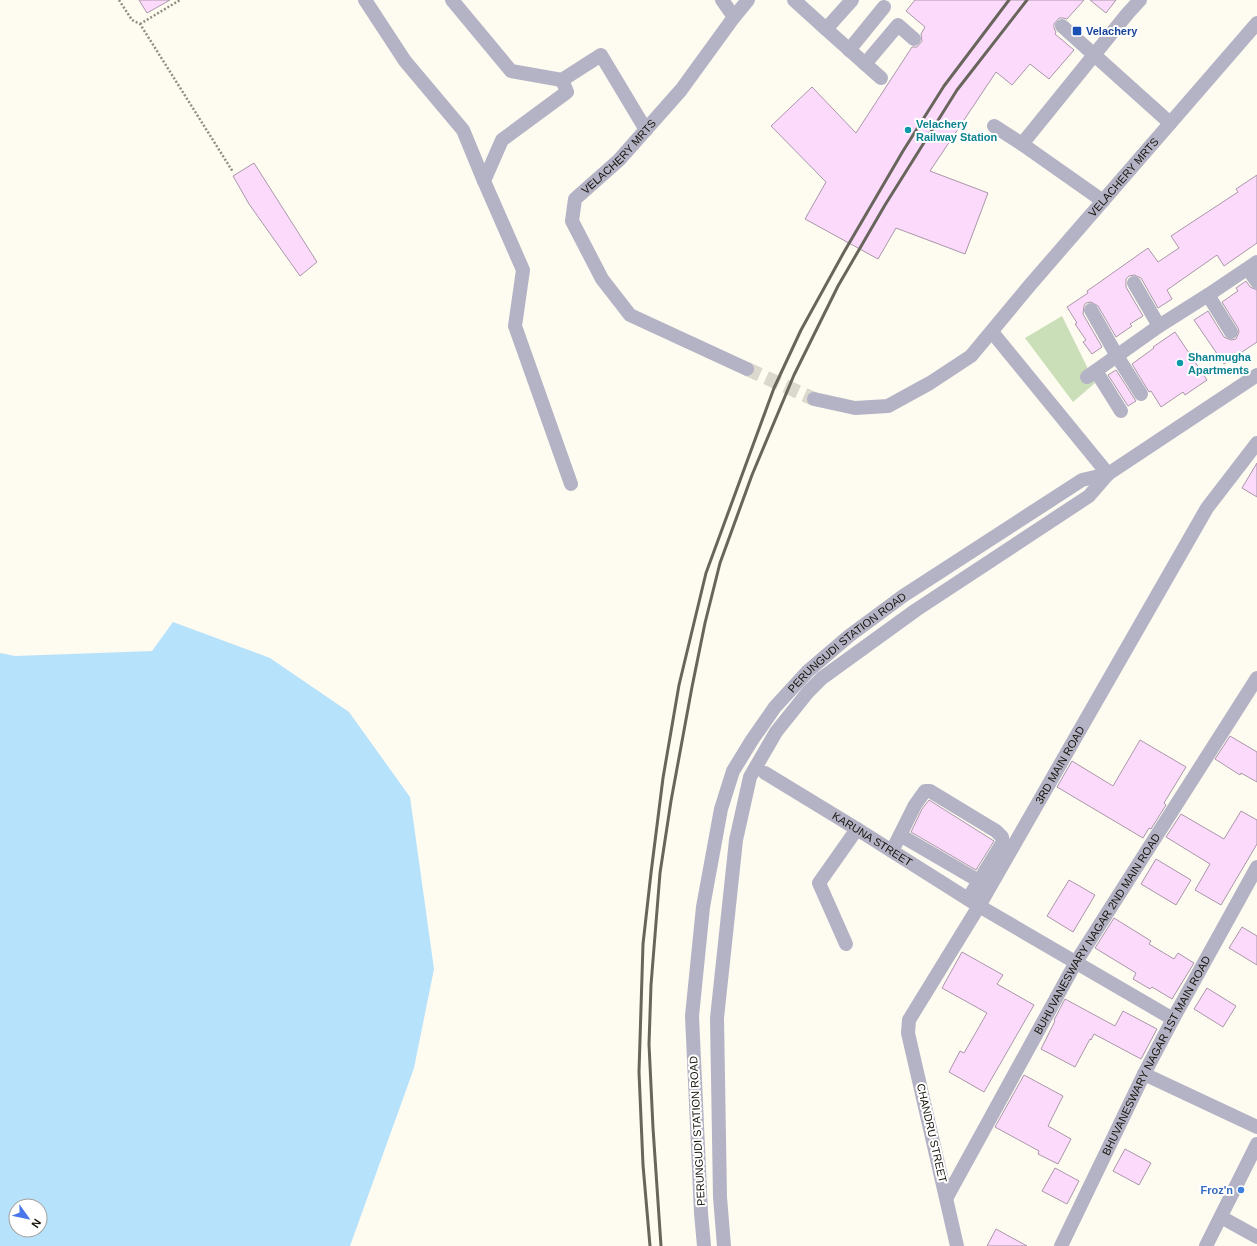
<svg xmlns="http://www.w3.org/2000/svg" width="1257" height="1246" viewBox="0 0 1257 1246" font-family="Helvetica,sans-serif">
  <rect width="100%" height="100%" fill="#fefbf1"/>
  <path fill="#cadfb8" d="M1062,316L1095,383L1073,402L1025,338Z"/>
  <path fill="#b7e2fc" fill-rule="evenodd" d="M173,622L270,658L349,712L410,797L434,969L414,1068L350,1246H0V653L15,656L152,651ZM16,1206H40V1230H16Z"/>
  <path fill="#fcdafc" stroke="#a997a9" d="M139,0H170L147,13Z
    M915,0H1084L1067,19L1063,18H1059L1054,24V28L1056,32L1055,34L1074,50L1049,79L1030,64L1012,85L996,72L930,171L988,193L965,254L896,228L878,259L805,219L826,182L771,126L812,87L856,133L912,47H917L922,41L921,34L925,27L906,11Z
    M1090,0H1116L1106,13Z
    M254,163L317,262L300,276L249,204L233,176Z
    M1257,175V243L1224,266L1217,255L1167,290L1172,299L1158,308L1141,278L1134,275L1129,276L1126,279V287L1143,316L1130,324L1132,326L1116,337L1098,306L1091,302L1086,303L1084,306L1083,314L1102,347L1092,354L1083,342L1086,340L1075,324L1077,323L1067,307L1088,293L1087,291L1107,277L1148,248L1158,262L1179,248L1171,236L1238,192L1236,189Z
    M1246,281L1250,287L1257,290V342L1224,364L1194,320L1208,311L1224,337L1231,340L1236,339L1239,332L1238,328L1222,302L1238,291L1236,288Z
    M1175,332L1207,380L1185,395L1183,392L1161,407L1151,391L1149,392L1132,364L1154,348L1153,347Z
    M1116,370L1136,401L1128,406L1108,375Z
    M1257,463V497L1242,488Z
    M1230,736L1257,752V782L1241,773L1240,775L1215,759Z
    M1140,740L1186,767L1164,803L1166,805L1151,829L1149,828L1143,838L1057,787L1072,761L1113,786Z
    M929,800L994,841L976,870L911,832L922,809Z
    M1241,811L1257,820V844L1221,905L1195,890L1210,864L1166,837L1181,814L1224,839Z
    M1156,859L1191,880L1176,905L1141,884Z
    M1069,880L1095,895L1073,932L1047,916Z
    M1114,918L1151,941L1149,944L1174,959L1178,953L1194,963L1172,999L1152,987L1150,989L1133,979L1136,973L1095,948Z
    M1242,927L1257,936V965L1229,948Z
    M962,952L1003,975L997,984L1034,1005L984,1092L949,1072L960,1051L964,1053L987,1013L942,988Z
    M1207,988L1236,1006L1223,1027L1194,1009Z
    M1065,999L1115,1026L1123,1011L1157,1029L1141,1059L1094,1034L1091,1040L1090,1039L1075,1067L1041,1049L1055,1021L1054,1020Z
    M1024,1075L1063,1096L1048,1126L1071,1139L1058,1164L1038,1154L1039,1151L995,1127Z
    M1125,1149L1151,1163L1139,1185L1113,1171Z
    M1055,1168L1079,1181L1067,1204L1042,1191Z
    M996,1229L1027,1246H987Z"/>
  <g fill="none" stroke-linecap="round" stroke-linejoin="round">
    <path stroke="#dbd8ce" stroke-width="14" stroke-dasharray="14 7" stroke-linecap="butt" d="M747,369L814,399"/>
    <path stroke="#908d83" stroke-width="2.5" stroke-dasharray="2 2" stroke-linecap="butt" d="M119,0L132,20L140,24L233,172
      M140,24L180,0"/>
    <g stroke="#b4b3c5" stroke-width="14">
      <path d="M365,0L405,61L463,130L484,181"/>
      <path d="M452,0L511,71L562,80L601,55L646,130"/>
      <path d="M722,0L734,17"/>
      <path d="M794,0L826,29L852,0"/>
      <path d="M1062,26L1170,123"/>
      <path d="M826,29L881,78"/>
      <path d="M849,50L884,7"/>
      <path d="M865,64L898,25L914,39"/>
      <path d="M562,80L567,92L502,140L484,181L523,270L515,326L571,484"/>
      <path d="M994,126L1022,144"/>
      <path d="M1103,201L1022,144L1128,13L1140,0"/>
      <path d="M1248,269L1257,282"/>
      <path d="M1134,283L1159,326"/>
      <path d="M1208,295L1231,332"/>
      <path d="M1091,310L1117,356L1141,394"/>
      <path d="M992,332L1108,474"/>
      <path id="s1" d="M747,369L630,315L602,279L572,221L575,199L619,160L681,90L734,17L748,0"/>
      <path d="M1096,371L1121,411"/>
      <path d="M1087,377L1159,326L1208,295L1257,262"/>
      <path id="s2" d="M814,399L855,408L888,406L930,383L971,356L1030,285L1257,23"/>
      <path id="s3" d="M765,773L857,829L979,906L1173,1019"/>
      <path d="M900,835L979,881"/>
      <path d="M892,851L915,805L925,791H930L996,831L1002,837L1003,842L968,899"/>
      <path d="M846,944L819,883L857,829"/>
      <path d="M1144,1074L1257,1127"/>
      <path id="s4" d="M947,1197L1076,962L1257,678"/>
      <path d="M1221,1217L1257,1237"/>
      <path id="s5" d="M704,1246L701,1213L692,1016L703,907L721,809L733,771L752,740L775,707L808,671L849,636L903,596L1082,480L1108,474"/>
      <path d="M724,1246L720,1197L717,1018L736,840L750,777L776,732L808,692L822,678L916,610L1089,496L1108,474L1257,375"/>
      <path id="s6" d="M957,1246L908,1033L909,1020L979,906L1207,508L1257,443"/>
      <path id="s7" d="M1061,1246L1144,1074L1173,1019L1257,867"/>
      <path d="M1206,1246L1257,1144"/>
    </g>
    <path stroke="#68655c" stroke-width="3" d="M650,1246L643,1165L639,1072L643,944L651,873L663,778L679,685L706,573L774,388L801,330L844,252L903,151L944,86L1009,0
      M661,1246L653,1128L649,1044L651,985L660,873L671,801L692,687L705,623L720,563L752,475L794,375L838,286L885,205L957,90L1027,0"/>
  </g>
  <rect fill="#1a4fb4" stroke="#fff" stroke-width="1.5" x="1072" y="26" width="10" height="10" rx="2"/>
  <g fill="#0f9aa8" stroke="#fff" stroke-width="1.5">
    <circle cx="908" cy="130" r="4"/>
    <circle cx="1180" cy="363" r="4"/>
  </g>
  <circle fill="#3f7fe0" stroke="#fff" stroke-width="1.5" cx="1241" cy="1190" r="4"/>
  <g text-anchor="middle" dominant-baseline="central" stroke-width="4" stroke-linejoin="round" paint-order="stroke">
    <g font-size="11" font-weight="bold" fill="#164399" stroke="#fff" text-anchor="start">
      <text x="1086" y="31">Velachery</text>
    </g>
    <g font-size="11" font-weight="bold" fill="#0d838f" stroke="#fff" text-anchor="start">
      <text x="916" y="124">Velachery<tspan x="916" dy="13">Railway Station</tspan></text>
      <text x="1188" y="357">Shanmugha<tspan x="1188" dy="13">Apartments</tspan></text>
    </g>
    <g font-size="11" fill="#16130a" stroke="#fff">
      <text stroke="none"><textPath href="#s1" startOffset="323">VELACHERY MRTS</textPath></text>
      <text stroke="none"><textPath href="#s2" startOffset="407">VELACHERY MRTS</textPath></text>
      <text stroke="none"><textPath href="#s5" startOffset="653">PERUNGUDI STATION ROAD</textPath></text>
      <text stroke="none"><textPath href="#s6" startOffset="528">3RD MAIN ROAD</textPath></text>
      <text stroke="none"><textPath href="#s3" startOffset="126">KARUNA STREET</textPath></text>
      <text stroke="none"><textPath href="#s4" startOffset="303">BUHUVANESWARY NAGAR 2ND MAIN ROAD</textPath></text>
      <text stroke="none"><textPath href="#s7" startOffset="213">BHUVANESWARY NAGAR 1ST MAIN ROAD</textPath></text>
      <text transform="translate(697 1131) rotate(-93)">PERUNGUDI STATION ROAD</text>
      <text transform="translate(932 1133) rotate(77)">CHANDRU STREET</text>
    </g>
    <g font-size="11" font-weight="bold" fill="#366cbe" stroke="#fff" text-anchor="end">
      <text x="1233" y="1190">Froz'n</text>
    </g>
  </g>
  <g transform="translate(28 1218) rotate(123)"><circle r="19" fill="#ffffff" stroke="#a2a19d"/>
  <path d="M0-3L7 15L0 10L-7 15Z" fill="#4977e9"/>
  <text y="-6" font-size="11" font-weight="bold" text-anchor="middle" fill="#16130a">N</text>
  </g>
</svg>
